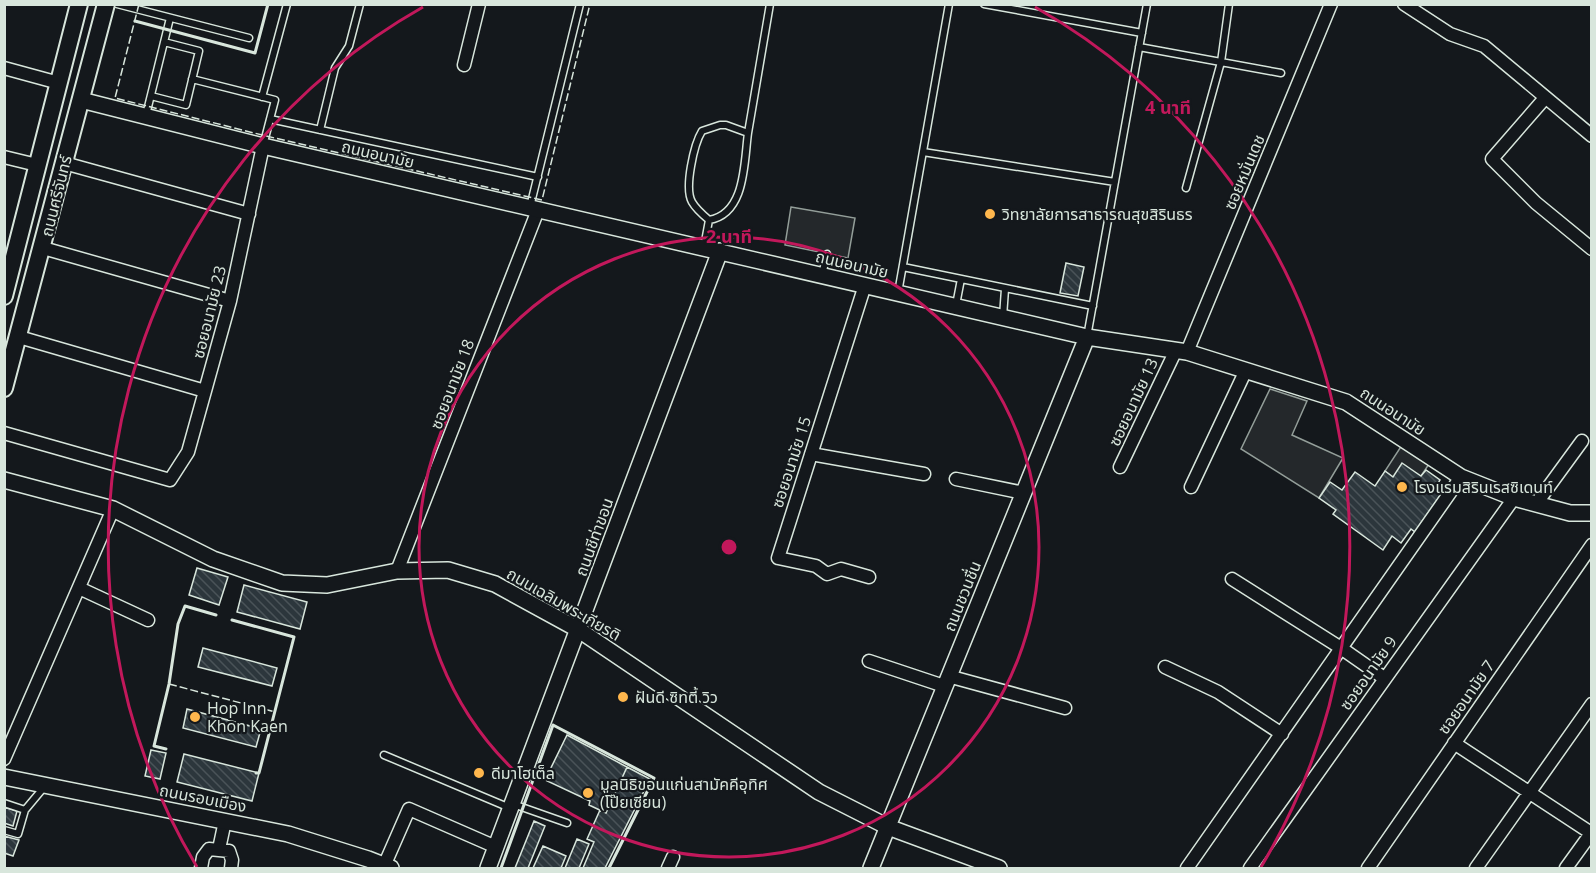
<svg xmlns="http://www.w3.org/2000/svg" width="1596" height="873" viewBox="0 0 1596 873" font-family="'Open Sans','Noto Sans Thai',sans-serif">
  <defs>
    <pattern id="building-back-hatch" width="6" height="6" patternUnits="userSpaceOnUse" patternTransform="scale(1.5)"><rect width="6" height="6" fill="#2c363c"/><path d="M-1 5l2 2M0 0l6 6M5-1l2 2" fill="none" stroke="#4a5358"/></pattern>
  </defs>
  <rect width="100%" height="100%" fill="#14181c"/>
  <path fill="#24282b" stroke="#939e99" stroke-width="1.5" d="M791,207L855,218L848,258L785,245Z
    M1270,389L1307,401L1292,435L1343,458L1319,498L1241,449Z
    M1402,445L1429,464L1421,476L1393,477L1385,471Z"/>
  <path fill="url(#building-back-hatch)" stroke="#d8e6dc" stroke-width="1.5" d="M1066,263L1084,267L1078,296L1060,293Z
    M1402,463L1421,476L1426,470L1440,480L1435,488L1442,493L1415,532L1411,529L1401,543L1392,536L1383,550L1333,514L1336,510L1319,498L1330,482L1342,490L1355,472L1375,486L1385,471L1393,477Z
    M197,568L228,577L219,605L189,595Z
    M244,585L307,602L300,629L237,612Z
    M203,648L277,668L272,686L198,667Z
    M187,709L261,729L256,747L183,728Z
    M567,735L627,767L606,813L589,805L590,801L545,780Z
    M151,750L166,753L160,779L145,776Z
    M184,754L259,773L252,801L177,782Z
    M627,767L650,779L605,868H583L594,842L587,839L600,810L606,813Z
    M4,807L17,811L13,826L4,823Z
    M534,821L545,826L528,868H515Z
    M4,836L19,840L13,856L4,853Z
    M577,839L589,844L579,868H565Z
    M543,846L566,856L561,868H533Z"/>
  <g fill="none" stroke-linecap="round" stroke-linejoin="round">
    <defs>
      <path id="service" d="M117,4L249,38
        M984,4L1142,33
        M1139,47L1281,73
        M192,79L275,100L263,146
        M151,96L186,105L199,51L164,42
        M262,97L287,4
        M146,115L170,18
        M270,119L538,177
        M720,125H726L748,133C744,162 746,214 709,220C703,215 696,209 692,202C684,188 694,144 702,131Z
        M320,130L335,68L349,46L360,4
        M748,133L770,4
        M923,152L1115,182
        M1186,188L1221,62L1229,4
        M530,207L580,4
        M704,247L709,220
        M903,267L1093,306
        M822,275L827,254
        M898,293L949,4
        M956,305L961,279
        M1003,317L1005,289
        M1087,337L1147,4
        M384,755L510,808
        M4,803L25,810
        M513,804L567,823
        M4,830L18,834L25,810L45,786"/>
      <path id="minor" d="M1404,4L1450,34L1484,46L1592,136
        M464,65L479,4
        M4,68L59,83
        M1545,98L1492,159L1536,203L1592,249
        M4,157L37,165
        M64,163L249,214
        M43,248L230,301
        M865,285L778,558L816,566L827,574L841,569L869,577
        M19,337L205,391
        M1187,352L1331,4
        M4,433L170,480L188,452L205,391L230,301L263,146
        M811,454L924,474
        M1120,467L1176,350
        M956,479L1024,493
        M1191,487L1246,370
        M1536,504L1582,441
        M397,571L538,210
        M1232,579L1341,648L1384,678
        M79,588L148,620
        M869,661L944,686
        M1165,667L1218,692L1282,734
        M948,676L1065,708
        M1454,743L1591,833
        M4,759L113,509
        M219,849L225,821
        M384,866L409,809L496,847
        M201,868L203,857L209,849L229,851L232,860L231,868
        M668,868L673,857
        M1187,868L1461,477
        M1250,868L1514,498
        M1368,868L1592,545
        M1476,868L1592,704
        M1566,868L1592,832"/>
      <path id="tertiary" d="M81,100L263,146L1087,337L1187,352L1346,402L1461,477L1514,498L1570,513H1592
        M4,480L113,509L213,559L282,583L327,585L397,571L448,570L495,584L579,630L819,792L888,827L999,868
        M4,777L288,834L368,859L391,868
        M488,868L720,251
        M871,868L1087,337"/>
      <path id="secondary" d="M4,296L79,4
        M4,388L106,4"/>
    </defs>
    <use href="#service" stroke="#d8e6dc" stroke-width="9"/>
    <use href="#minor" stroke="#d8e6dc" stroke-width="15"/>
    <use href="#tertiary" stroke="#d8e6dc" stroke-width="18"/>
    <use href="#secondary" stroke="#d8e6dc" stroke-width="20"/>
    <use href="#service" stroke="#14181c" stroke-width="6"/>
    <use href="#minor" stroke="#14181c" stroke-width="12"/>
    <use href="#tertiary" stroke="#14181c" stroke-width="15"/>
    <use href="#secondary" stroke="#14181c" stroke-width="16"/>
    <path stroke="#d8e6dc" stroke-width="1.5" stroke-dasharray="8 3" stroke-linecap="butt" d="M139,4L115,98L266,136L542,200L590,4
      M169,684L275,712"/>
    <path stroke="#d8e6dc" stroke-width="3" d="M135,21L255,53L268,4
      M232,620L294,637L259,773H256
      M166,749L154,746L169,684L178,624L185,606L216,615
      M501,868L553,725L654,778L609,868"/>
  </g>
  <g fill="none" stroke="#c2185b" stroke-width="3">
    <circle cx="729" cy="547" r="310"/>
    <path d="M197 867A621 621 0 0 1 423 7M1035 7A621 621 0 0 1 1261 867"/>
  </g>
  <g fill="#ffb74d" stroke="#14181c" stroke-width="2">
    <circle cx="990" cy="214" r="6"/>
    <circle cx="1402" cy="487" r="6"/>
    <circle cx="623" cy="697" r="6"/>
    <circle cx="195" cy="717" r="6"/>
    <circle cx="479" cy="773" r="6"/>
    <circle cx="588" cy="793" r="6"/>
  </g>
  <g text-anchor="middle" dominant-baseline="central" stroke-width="4.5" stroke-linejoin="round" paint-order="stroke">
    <g font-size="16" fill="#d8e6dc" stroke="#14181c">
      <text transform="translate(378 154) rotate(13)">ถนนอนามัย</text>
      <text transform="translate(1244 172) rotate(-67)">ซอยหมั่นเดช</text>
      <text transform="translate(56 196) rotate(-76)">ถนนศรีจันทร์</text>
      <text transform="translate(852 264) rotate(13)">ถนนอนามัย</text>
      <text transform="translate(209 312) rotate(-76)">ซอยอนามัย 23</text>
      <text transform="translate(452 384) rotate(-69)">ซอยอนามัย 18</text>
      <text transform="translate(1133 402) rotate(-65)">ซอยอนามัย 13</text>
      <text transform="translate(1393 411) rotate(33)">ถนนอนามัย</text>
      <text transform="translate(791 462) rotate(-72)">ซอยอนามัย 15</text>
      <text transform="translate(594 537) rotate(-70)">ถนนชีท่าขอน</text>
      <text transform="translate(962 596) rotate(-68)">ถนนชวนชื่น</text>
      <text transform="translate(564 604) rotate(30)">ถนนเฉลิมพระเกียรติ</text>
      <text transform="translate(1368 673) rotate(-55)">ซอยอนามัย 9</text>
      <text transform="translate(1466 697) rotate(-55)">ซอยอนามัย 7</text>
      <text transform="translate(203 798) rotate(11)">ถนนรอบเมือง</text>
    </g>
    <g font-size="16" fill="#d8e6dc" stroke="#14181c" text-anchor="start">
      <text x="1002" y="214">วิทยาลัยการสาธารณสุขสิรินธร</text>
      <text x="1414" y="487">โรงแรมสิรินเรสซิเดนท์</text>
      <text x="635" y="697">ฝันดี ซิทตี้ วิว</text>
      <text x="207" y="708">Hop Inn<tspan x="207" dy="18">Khon Kaen</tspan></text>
      <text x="491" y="773">ดีมาโฮเต็ล</text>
      <text x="600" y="784">มูลนิธิขอนแก่นสามัคคีอุทิศ<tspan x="600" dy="18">(โป๊ยเซียน)</tspan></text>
    </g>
  </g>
  <circle cx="729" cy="547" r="9" fill="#c2185b" stroke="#14181c" stroke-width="3"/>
  <g font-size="18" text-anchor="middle" font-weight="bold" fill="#c2185b" stroke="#14181c" stroke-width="4.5" stroke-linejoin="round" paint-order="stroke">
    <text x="1168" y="114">4 นาที</text>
    <text x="729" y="243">2 นาที</text>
  </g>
  <rect width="1596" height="873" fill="none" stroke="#d8e6dc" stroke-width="12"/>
</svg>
